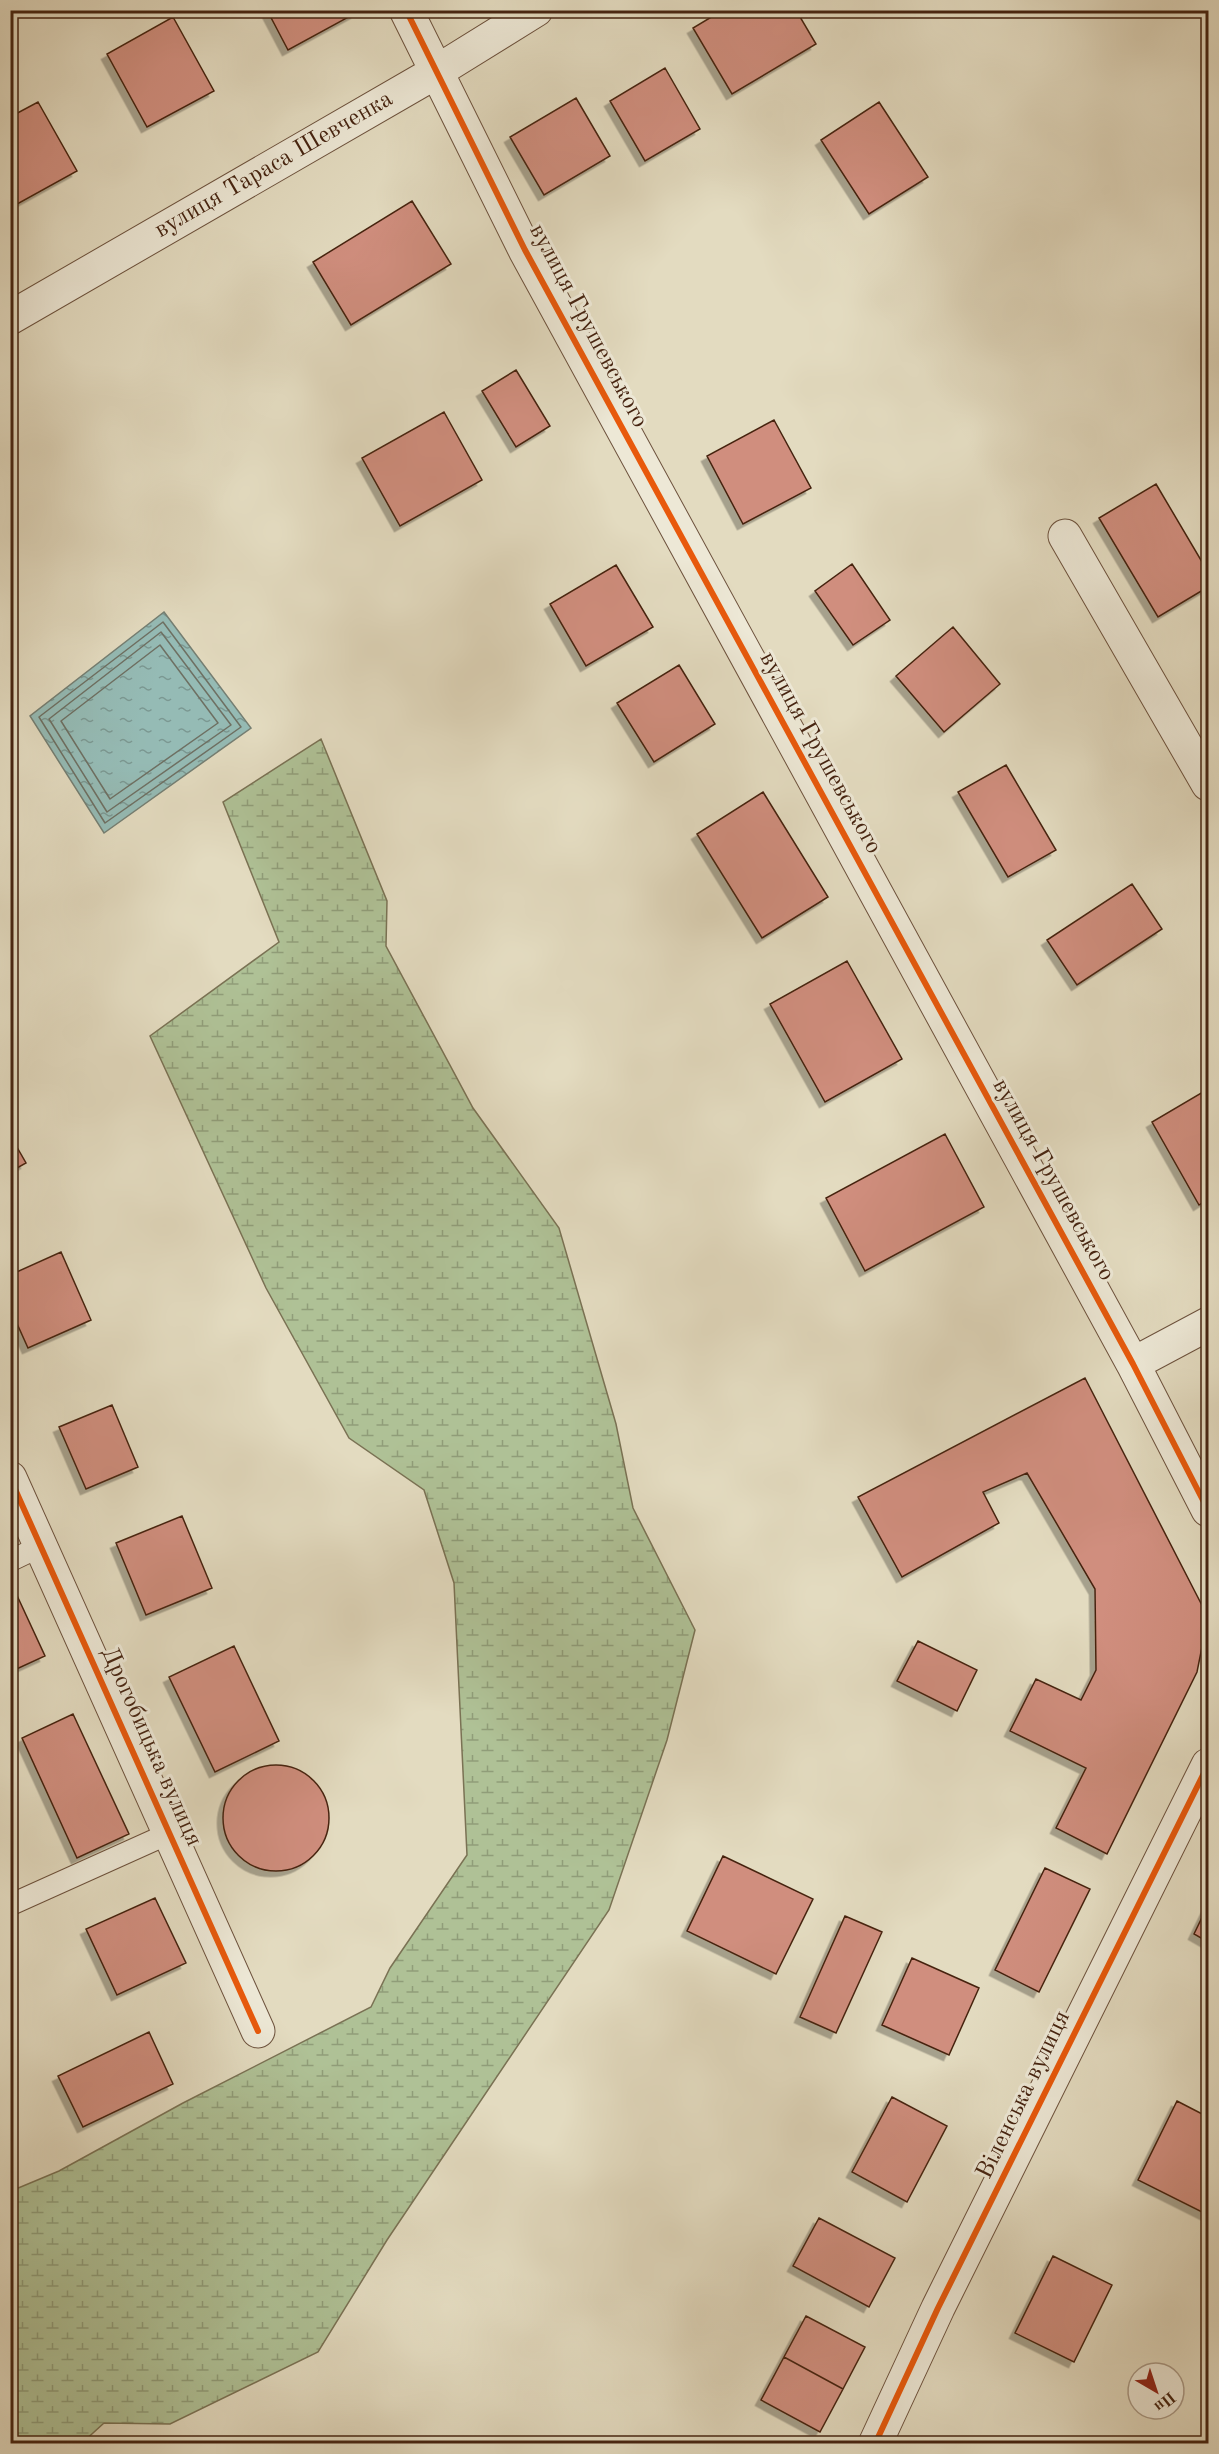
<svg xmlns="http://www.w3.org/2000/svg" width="1219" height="2454" viewBox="0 0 1219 2454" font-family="'Old Standard TT',serif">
  <defs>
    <pattern id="wetland-marsh" width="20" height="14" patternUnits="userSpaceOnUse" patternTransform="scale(1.5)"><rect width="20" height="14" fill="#afc196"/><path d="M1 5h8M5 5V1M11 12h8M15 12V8" fill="none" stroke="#909d79"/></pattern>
    <pattern id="water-ripples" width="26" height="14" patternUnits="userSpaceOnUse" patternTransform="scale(1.5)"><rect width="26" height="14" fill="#95bbb5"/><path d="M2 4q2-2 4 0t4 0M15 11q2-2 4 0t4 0" fill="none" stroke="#7b9892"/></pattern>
    <filter id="shadow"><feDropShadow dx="-5.5" dy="5.5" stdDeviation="0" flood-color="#0004"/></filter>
  </defs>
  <rect width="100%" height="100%" fill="#e3dbc0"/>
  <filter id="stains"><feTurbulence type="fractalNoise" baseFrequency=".00333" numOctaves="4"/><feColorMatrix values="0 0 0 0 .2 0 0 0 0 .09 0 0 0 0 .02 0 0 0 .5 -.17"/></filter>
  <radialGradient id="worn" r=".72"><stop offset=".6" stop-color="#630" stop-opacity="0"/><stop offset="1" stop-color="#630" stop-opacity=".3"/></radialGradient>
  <path fill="url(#wetland-marsh)" stroke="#7a7254" stroke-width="1.5" d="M321,739L387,901L386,946L473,1108L559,1228L616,1424L633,1508L695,1630L667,1740L609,1910L387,2240L318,2352L170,2424L104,2423L82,2443H11V2191L59,2171L183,2103L371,2007L390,1968L467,1855L454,1583L424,1490L349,1438L266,1288L150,1036L279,942L223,802Z"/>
  <path fill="url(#water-ripples)" stroke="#757f73" stroke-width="1.5" d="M164,612L251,728L104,833L30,716Z"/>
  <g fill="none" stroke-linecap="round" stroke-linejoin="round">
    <path stroke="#6e7063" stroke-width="1.5" d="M163,622L241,727L105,823L39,717Z
      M161,632L231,725L107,812L49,719Z
      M160,645L218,723L110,799L61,721Z"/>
  </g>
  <path fill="#d08e7e" stroke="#462411" stroke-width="1.5" filter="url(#shadow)" d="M267,10H355L356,13L288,50Z
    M723,10H796L816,44L732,94L693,28Z
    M173,17L214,91L147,127L107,54Z
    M665,68L700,129L645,161L610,101Z
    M576,98L610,156L544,195L510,137Z
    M38,102L77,171L10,208V117Z
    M879,102L928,177L869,214L821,140Z
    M412,201L451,264L351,325L313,262Z
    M516,370L550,426L516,447L482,391Z
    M444,412L482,480L400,526L362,458Z
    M774,420L811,488L743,524L707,456Z
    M1156,484L1208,572V587L1158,617L1099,518Z
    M852,564L890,620L853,645L815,591Z
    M616,565L653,627L586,666L550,604Z
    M953,627L1000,684L944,732L896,676Z
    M679,665L715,724L654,762L617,703Z
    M1006,765L1056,850L1008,877L958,792Z
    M763,792L828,897L762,938L697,834Z
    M1132,884L1162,929L1077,985L1047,940Z
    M847,961L902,1059L825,1102L770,1004Z
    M1208,1089V1199L1199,1205L1152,1122Z
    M945,1134L984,1207L865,1271L826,1198Z
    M10,1135L26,1163L10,1172Z
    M61,1252L91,1320L28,1348L10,1308V1275Z
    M1085,1378L1208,1617L1197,1672L1107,1854L1056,1828L1086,1768L1010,1731L1036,1679L1081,1700L1096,1670L1095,1589L1027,1473L983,1492L999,1523L902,1577L858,1497Z
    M112,1405L138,1467L86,1489L59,1427Z
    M182,1516L212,1588L146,1615L116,1543Z
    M14,1589L45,1656L10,1672V1591Z
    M918,1641L977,1670L957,1711L897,1681Z
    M234,1646L279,1741L215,1772L169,1677Z
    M73,1714L129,1834L77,1858L22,1738Z
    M223 1818a53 53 0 1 1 106 0a53 53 0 1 1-106 0Z
    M723,1856L813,1899L776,1974L687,1931Z
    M1045,1868L1090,1889L1039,1992L995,1970Z
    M155,1898L186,1963L117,1995L86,1929Z
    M1208,1905V1942L1194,1934Z
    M845,1916L882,1932L836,2033L800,2017Z
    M912,1958L979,1988L949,2055L882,2025Z
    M149,2032L173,2084L83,2127L58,2076Z
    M892,2097L947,2126L907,2202L852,2172Z
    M1177,2101L1208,2117V2215L1138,2180Z
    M819,2218L895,2258L869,2307L793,2266Z
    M1053,2256L1112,2285L1074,2362L1015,2333Z
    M806,2316L865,2347L843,2389L784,2357Z
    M784,2357L843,2389L820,2432L761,2400Z"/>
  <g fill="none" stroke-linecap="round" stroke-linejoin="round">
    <defs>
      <path id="lane" d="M10,1561L41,1546
        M10,1905L170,1833"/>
      <path id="street" d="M406,10L525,250L1133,1364L1208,1510
        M10,318L436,72L536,10
        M1065,536L1208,784
        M1133,1364L1208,1324
        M10,1478L258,2031
        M875,2444L938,2308L1208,1765"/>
    </defs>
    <use href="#lane" stroke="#6d523d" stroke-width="23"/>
    <use href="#street" stroke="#6d523d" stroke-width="35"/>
    <use href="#lane" stroke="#ede8d6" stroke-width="21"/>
    <use href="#street" stroke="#ede8d6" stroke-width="33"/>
    <defs>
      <path id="cycleway" d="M406,10L525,250L1133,1364L1208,1510
        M10,1478L258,2031
        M875,2444L938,2308L1208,1765"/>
    </defs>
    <use href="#cycleway" stroke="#ede8d6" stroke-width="10"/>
    <use href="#cycleway" stroke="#e8590c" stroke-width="6"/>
  </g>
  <g text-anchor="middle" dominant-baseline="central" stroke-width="6" stroke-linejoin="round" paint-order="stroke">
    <g font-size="24" fill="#462411" stroke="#ede8d6">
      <text transform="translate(274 165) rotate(-30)">вулиця Тараса Шевченка</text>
      <text transform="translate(588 326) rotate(62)">вулиця Грушевського</text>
      <text transform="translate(820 753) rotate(61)">вулиця Грушевського</text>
      <text transform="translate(1053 1180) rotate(61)">вулиця Грушевського</text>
      <text transform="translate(151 1747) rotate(66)">Дрогобицька вулиця</text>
      <text transform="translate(1024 2095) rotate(-64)">Віленська вулиця</text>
    </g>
  </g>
  <rect width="1219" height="2454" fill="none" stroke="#e3dbc0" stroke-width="36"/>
  <rect x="12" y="12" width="1195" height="2430" fill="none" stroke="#462411" stroke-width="3"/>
  <rect x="18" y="18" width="1183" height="2418" fill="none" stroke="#462411" stroke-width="1.5"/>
  <g transform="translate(1156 2391) rotate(141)"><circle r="28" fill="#ede8d6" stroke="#aa9a87" stroke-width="1.5"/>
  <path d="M0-4.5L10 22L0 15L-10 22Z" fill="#8f2418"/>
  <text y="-9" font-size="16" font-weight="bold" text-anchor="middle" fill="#462411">Пн</text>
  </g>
  <rect width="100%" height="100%" filter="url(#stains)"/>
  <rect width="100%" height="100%" fill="url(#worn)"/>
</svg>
